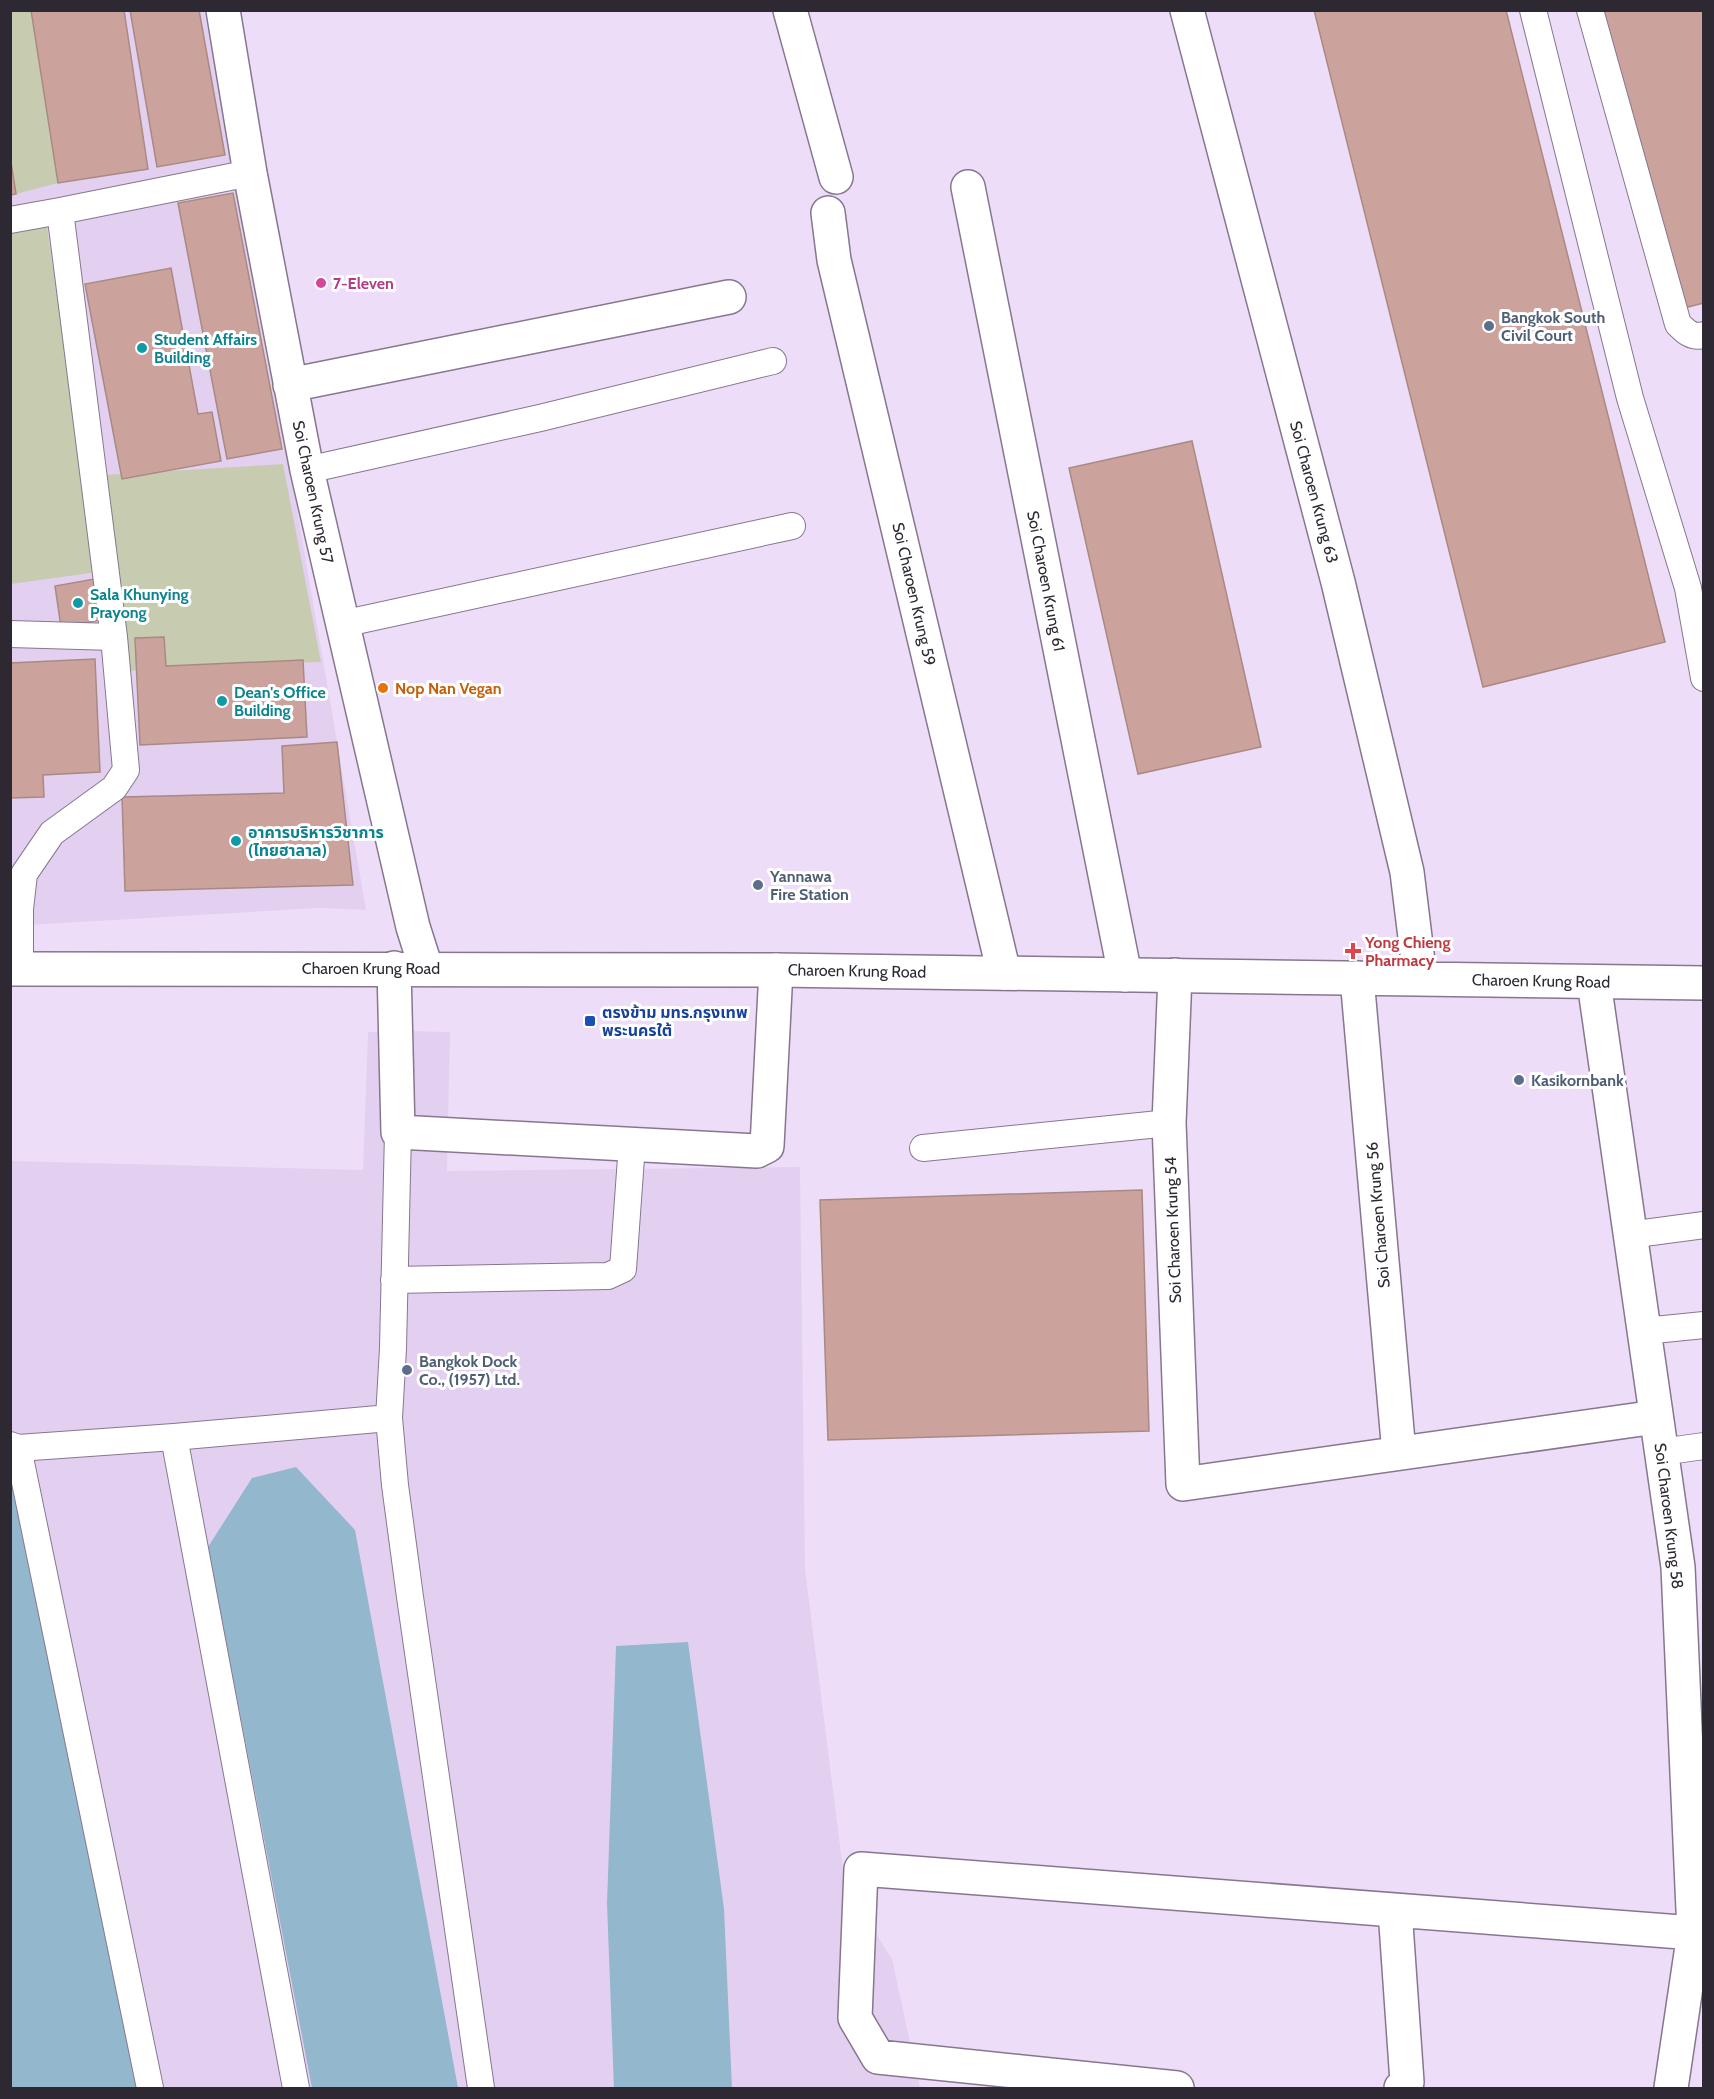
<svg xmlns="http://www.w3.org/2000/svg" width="1714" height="2099" viewBox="0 0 1714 2099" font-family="Cabin,'Noto Sans Thai',sans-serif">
  <rect width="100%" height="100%" fill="#eeddf9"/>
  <path fill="#e3d0f1" d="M11,11H204L288,457L366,910L319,908L11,926Z
    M409,1031L450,1032L447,1171L800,1167L805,1569L845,1885L892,1959L920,2088H732L729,2055L614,2056V2088H11V1161L363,1170L368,1032Z"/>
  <path fill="#c7ccb1" d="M10,11H34L58,183L16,194L10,156Z
    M47,227L98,572L11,584V233Z
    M283,464L321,662L166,666L130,671L103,475Z"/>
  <path fill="#93b7cc" d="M296,1467L355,1530L458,2088H312L208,1547L252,1478Z
    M10,1469L137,2088H11Z
    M688,1642L724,1909L732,2088H614L607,1904L616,1646Z"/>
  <path fill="#cca39c" stroke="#a98983" stroke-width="1.5" d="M31,10H124L148,169L58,183Z
    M130,10H199L225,155L157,167Z
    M1314,10H1506L1665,642L1483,687Z
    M1599,10H1704V303L1684,308Z
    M10,156L16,194L10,195Z
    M233,193L282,449L227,459L178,203Z
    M171,268L198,414L212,412L221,461L122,479L85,284Z
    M1192,441L1261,747L1138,774L1069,468Z
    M94,579L102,620L61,627L55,586Z
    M164,637L166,666L303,660L307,737L140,745L135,638Z
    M95,659L100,772L43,775L44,797L10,798V663Z
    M337,742L353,885L125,891L122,797L284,793L282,746Z
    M1142,1190L1149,1431L828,1440L820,1200Z"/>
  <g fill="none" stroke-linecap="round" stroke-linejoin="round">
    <defs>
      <path id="lane" d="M1533,10L1630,398L1688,588L1704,678
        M1590,10L1678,324C1686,332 1692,338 1704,335
        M10,220L60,211
        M307,470L540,418L773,361
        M342,624L792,526
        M10,634L114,637
        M20,968V909L24,874L52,833L114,788L126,770L114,637L60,211L250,173
        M398,1132L393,1348L389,1418L395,1485L410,1597L481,2088
        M923,1148L1169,1123
        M1629,1235L1704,1225
        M394,1280L608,1276L623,1269L632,1144
        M1644,1331L1704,1325
        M174,1437L296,2088
        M10,1445L18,1448L174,1437L389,1418
        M18,1448L150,2088
        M1661,1452L1704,1446"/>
      <path id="street" d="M223,10L250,173L307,470L413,927L426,968
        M790,10L836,177
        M968,187L1125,975
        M828,213L834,260L1004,973
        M290,385L729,297
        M394,968L398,1132L757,1151L767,1146L776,970
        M1175,975L1169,1123L1183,1484L1656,1417
        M1357,978L1399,1453
        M1594,982L1678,1567L1694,1933L1671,2088
        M1395,1910L1407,2082L1401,2088
        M1177,2088L878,2057L855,2018L861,1869L1694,1933"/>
      <path id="secondary" d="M1187,10L1338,582L1407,872L1420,978
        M10,969L776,970L1704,983"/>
    </defs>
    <use href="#lane" stroke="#86778f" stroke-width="28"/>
    <use href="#street" stroke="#86778f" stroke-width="36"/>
    <use href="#secondary" stroke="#86778f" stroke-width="36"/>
    <use href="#lane" stroke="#fff" stroke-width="26"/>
    <use href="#street" stroke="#fff" stroke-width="33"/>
    <use href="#secondary" stroke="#fff" stroke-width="33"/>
  </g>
  <circle fill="#d1479c" stroke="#fff" stroke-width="2" cx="321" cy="283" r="6"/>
  <g fill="#5c6f8a" stroke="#fff" stroke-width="2">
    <circle cx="1489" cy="326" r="6"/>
    <circle cx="758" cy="885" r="6"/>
    <circle cx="1519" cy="1080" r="6"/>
    <circle cx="407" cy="1370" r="6"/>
  </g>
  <g fill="#0f9aa8" stroke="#fff" stroke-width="2">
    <circle cx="142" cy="348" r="6"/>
    <circle cx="78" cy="603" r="6"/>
    <circle cx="222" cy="701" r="6"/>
    <circle cx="236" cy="841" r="6"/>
  </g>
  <circle fill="#e8710a" stroke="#fff" stroke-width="2" cx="383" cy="688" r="6"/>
  <path fill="#e0444e" stroke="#fff" stroke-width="2" d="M1350 942h6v6h6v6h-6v6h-6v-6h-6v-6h6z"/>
  <rect fill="#1a4fb4" stroke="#fff" stroke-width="2" x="584" y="1015" width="12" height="12" rx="3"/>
  <g text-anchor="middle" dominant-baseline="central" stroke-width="6" stroke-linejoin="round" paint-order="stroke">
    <g font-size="16" font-weight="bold" fill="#b23c85" stroke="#fff" text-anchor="start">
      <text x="333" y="283">7-Eleven</text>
    </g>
    <g font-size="16" font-weight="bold" fill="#4e5e75" stroke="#fff" text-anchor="start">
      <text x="1501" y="317">Bangkok South<tspan x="1501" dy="18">Civil Court</tspan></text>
      <text x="770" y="876">Yannawa<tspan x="770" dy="18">Fire Station</tspan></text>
      <text x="1531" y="1080">Kasikornbank</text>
      <text x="419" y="1361">Bangkok Dock<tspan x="419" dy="18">Co., (1957) Ltd.</tspan></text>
    </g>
    <g font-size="16" font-weight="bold" fill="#0d838f" stroke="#fff" text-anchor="start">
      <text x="154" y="339">Student Affairs<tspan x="154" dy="18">Building</tspan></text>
      <text x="90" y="594">Sala Khunying<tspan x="90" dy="18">Prayong</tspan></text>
      <text x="234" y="692">Dean's Office<tspan x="234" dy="18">Building</tspan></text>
      <text x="248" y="832">อาคารบริหารวิชาการ<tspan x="248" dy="18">(ไทยฮาลาล)</tspan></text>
    </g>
    <g font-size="16" fill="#2e2832" stroke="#fff">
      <text transform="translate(313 492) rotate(78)">Soi Charoen Krung 57</text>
      <text transform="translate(1314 492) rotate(75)">Soi Charoen Krung 63</text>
      <text transform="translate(1046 581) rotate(79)">Soi Charoen Krung 61</text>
      <text transform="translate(914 594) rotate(77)">Soi Charoen Krung 59</text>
      <text x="371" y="968">Charoen Krung Road</text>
      <text transform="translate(857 971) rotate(1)">Charoen Krung Road</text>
      <text transform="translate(1541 981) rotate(1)">Charoen Krung Road</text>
      <text transform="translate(1378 1215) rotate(-95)">Soi Charoen Krung 56</text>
      <text transform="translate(1173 1230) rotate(-92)">Soi Charoen Krung 54</text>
      <text transform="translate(1669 1516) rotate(83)">Soi Charoen Krung 58</text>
    </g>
    <g font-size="16" font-weight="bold" fill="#c56008" stroke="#fff" text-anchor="start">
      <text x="395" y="688">Nop Nan Vegan</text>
    </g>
    <g font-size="16" font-weight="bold" fill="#be3a42" stroke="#fff" text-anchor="start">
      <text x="1365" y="942">Yong Chieng<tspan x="1365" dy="18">Pharmacy</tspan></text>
    </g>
    <g font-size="16" font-weight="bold" fill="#164399" stroke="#fff" text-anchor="start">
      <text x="602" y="1012">ตรงข้าม มทร.กรุงเทพ<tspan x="602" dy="18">พระนครใต้</tspan></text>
    </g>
  </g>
  <rect width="1714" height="2099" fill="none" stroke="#2e2832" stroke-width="24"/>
</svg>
